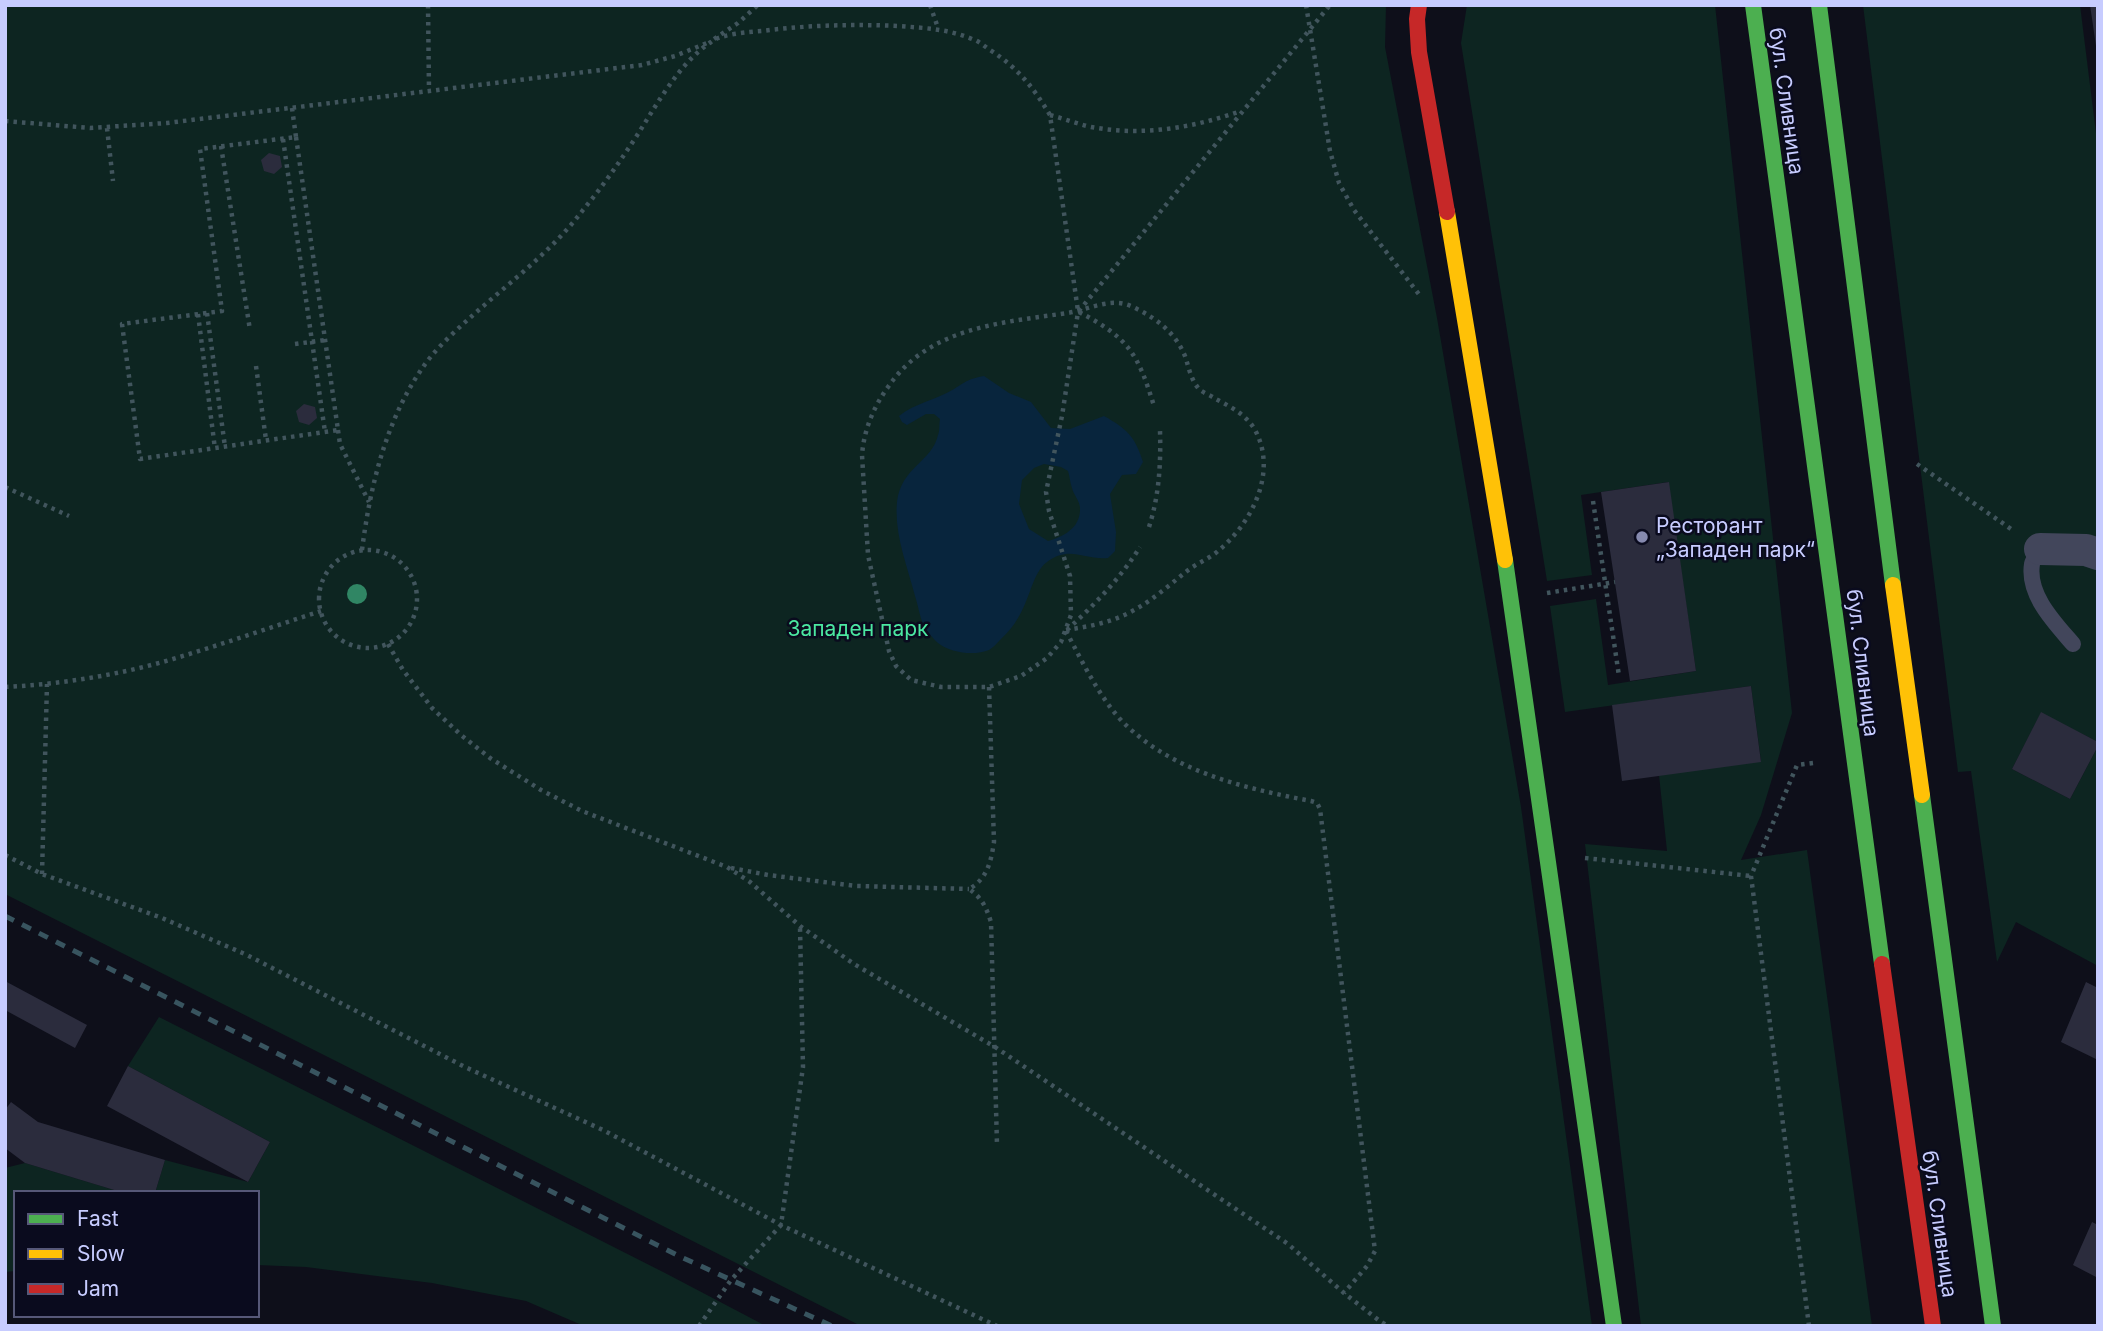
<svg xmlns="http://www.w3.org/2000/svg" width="2103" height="1331" viewBox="0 0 2103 1331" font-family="Inter,sans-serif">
  <rect width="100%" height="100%" fill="#0e0f1a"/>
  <path fill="#0d2521" d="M5,5H1386L1385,47L1437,318L1521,807L1592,1326H861L5,894Z
    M1467,5H1715L1792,713L1761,815L1741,860L1807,850L1872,1326H1641L1585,844L1667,851L1659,775L1761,761L1751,686L1565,712L1550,606L1596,599L1608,685L1696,671L1668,482L1581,495L1592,575L1547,581L1461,43Z
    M1863,5H2080L2098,149V742L2041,713L2012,769L2070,799L2098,746V966L2016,922L1997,962L1971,771L1958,772Z
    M159,1017L667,1274L766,1326H584L526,1301L432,1283L306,1267L257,1265V1193H155L165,1160L248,1182L270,1142L128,1066Z
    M25,1163L124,1193H16V1271L5,1272V1168Z"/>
  <path fill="#08253d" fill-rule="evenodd" d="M984,376L1009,393L1031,402L1051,428L1070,429L1104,416C1127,429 1135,436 1143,462L1136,474L1122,475L1110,494L1116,532L1115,551L1108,558C1083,560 1070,545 1047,562C1035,571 1031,591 1025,604C1019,618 1012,629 1001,639C998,642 993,648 989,650C975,656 950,653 938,643C934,640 927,631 924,626C920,618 918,605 915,596C907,565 894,534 897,502C901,467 932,462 938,435C940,431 939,424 940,419L934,414H926L907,425L902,422L899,416C915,403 936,400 954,389C967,381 968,379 984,376ZM1044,464L1061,467L1068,471C1070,477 1070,483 1072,488C1073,494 1080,501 1080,508C1081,528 1063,537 1048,541L1029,529L1019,504L1022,480L1034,468Z"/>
  <path fill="#2b2c3d" d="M2090,5H2098V46H2096Z
    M269,153L280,156L282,167L274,174L264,171L261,160Z
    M304,404L315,407L317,418L309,425L299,422L296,411Z
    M1669,482L1696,671L1630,681L1601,492Z
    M1751,686L1761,762L1622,781L1612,705Z
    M2041,712L2098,742V746L2070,799L2012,769Z
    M5,981L87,1025L75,1048L5,1010Z
    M2086,982L2098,988V1060L2061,1042Z
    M128,1066L270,1142L248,1182L107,1106Z
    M11,1102L38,1122L165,1160L155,1193H124L25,1163L5,1148V1110Z
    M2092,1222L2098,1225V1278L2073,1265Z"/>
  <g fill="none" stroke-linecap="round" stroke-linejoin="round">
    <path stroke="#41555d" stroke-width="4.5" stroke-dasharray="3.5 5" stroke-linecap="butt" d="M428,5L429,90
      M930,5L938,28
      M1306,5L1330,151L1339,183L1354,210L1421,297
      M714,39L738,23L758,5
      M292,108L296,137
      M1050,115C1066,119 1082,126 1097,128C1146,136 1195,127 1241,111
      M5,121L90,128L167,123L642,65L675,56L707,43
      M107,128L113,181
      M296,137L338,430L140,459L122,324L222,311L200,149Z
      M283,139L325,432
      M221,146L250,330
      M1079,312C1129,338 1138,354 1154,406
      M207,313L225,447
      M198,314L215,449
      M295,344L325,340
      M256,366L266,440
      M338,430L340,444L369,502
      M1917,464L2014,531
      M5,487L69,516
      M1593,501L1619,676
      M1149,527C1159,496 1161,464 1160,431
      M362,550C370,488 385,423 421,370C434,350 454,332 472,316C510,282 552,251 583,210C602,187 619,163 636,137C656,106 679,63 711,42C721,34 748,32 762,31C808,25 853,24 899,26C925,28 948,29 972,39C979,41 984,46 990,50C1018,68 1033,87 1050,115L1078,311
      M319 599a49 49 0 1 1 98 0a49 49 0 1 1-98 0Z
      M1547,593L1615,582
      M1066,630C1085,627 1104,624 1122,616C1146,606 1167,587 1187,571C1197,563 1209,559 1218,551C1252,523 1278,472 1255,430C1246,414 1229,406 1214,398C1210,395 1204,393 1200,390C1191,381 1189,368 1185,356C1175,332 1156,318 1133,307C1111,296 1089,310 1067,313C1000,323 929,327 888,387C873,408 864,430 862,455L868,555L889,651L896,666L911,680L941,687H989L1021,676L1047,658L1061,642L1071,615L1070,576L1049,511L1046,492L1062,416L1078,312L1330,5
      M1067,630C1094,605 1120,579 1140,547
      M1066,631C1082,661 1097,693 1120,719C1169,771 1243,788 1311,801L1317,803L1320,809L1375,1251L1367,1266L1344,1293
      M388,644L403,670L432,708L461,735L490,758L541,790L582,811L727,867L750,882L800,926L854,964L995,1047L1288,1244L1344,1293L1381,1322L1388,1326
      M5,687C62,684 119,675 173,659C223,644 272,627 321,611
      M989,687L994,842C991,862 987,879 969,889C982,898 986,907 991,922L997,1145
      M5,855L42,874L162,918L247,955L465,1067L603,1130L781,1225L997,1326
      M1585,858L1751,876
      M731,868L768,875L856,886L969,889
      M42,874L47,684
      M699,1326L731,1280L781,1225L803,1067L800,927
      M1809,1326L1751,876L1797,765L1813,763"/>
    <path stroke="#42465b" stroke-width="16" d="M2040,549C2038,554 2033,559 2032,564C2027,595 2055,623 2073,644"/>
    <path stroke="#42465b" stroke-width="32" d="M2040,549L2086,550L2098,554"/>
    <path stroke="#4caf50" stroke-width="16" d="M1753,5L1882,964
      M1819,5L1893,585
      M1505,560L1614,1326
      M1922,795L1993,1326"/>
    <path stroke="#ffc107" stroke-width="16" d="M1447,212L1505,560
      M1893,585L1922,795"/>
    <path stroke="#c62828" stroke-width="16" d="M1419,5L1417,19L1419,52L1447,212
      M1882,964L1933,1326"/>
    <path stroke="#38545f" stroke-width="5" stroke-dasharray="10 9" stroke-linecap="butt" d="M5,916L681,1257L832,1326"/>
  </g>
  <circle fill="#308664" cx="357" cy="594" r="10"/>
  <circle fill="#868aaf" stroke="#0a0b1e" stroke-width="2.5" cx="1642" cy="537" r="7"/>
  <g text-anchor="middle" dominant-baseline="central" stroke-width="5" stroke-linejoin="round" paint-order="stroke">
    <g font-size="21" fill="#c7ccff" stroke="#0a0b1e">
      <text transform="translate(1787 101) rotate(82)">бул. Сливница</text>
      <text transform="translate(1863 663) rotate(83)">бул. Сливница</text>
      <text transform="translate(1940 1224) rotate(82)">бул. Сливница</text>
    </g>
    <g font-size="21" fill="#c7ccff" stroke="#0a0b1e" text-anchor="start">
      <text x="1656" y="525">Ресторант<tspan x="1656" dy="24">„Западен парк“</tspan></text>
    </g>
    <g font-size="21" fill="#4be7a1" stroke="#0a0b1e">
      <text x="858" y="628">Западен парк</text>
    </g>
  </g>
  <rect width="2103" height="1331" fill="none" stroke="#c7ccff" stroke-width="14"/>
  <rect x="14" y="1191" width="245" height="126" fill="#0a0b1e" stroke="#565878" stroke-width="2"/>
  <rect x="28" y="1214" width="35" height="10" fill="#4caf50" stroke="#565878" stroke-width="2"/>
  <text x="77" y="1226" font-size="21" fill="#c7ccff">Fast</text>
  <rect x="28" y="1249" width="35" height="10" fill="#ffc107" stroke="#565878" stroke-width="2"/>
  <text x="77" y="1261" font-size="21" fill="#c7ccff">Slow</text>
  <rect x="28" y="1284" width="35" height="10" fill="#c62828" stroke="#565878" stroke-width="2"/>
  <text x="77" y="1296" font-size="21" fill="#c7ccff">Jam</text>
</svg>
